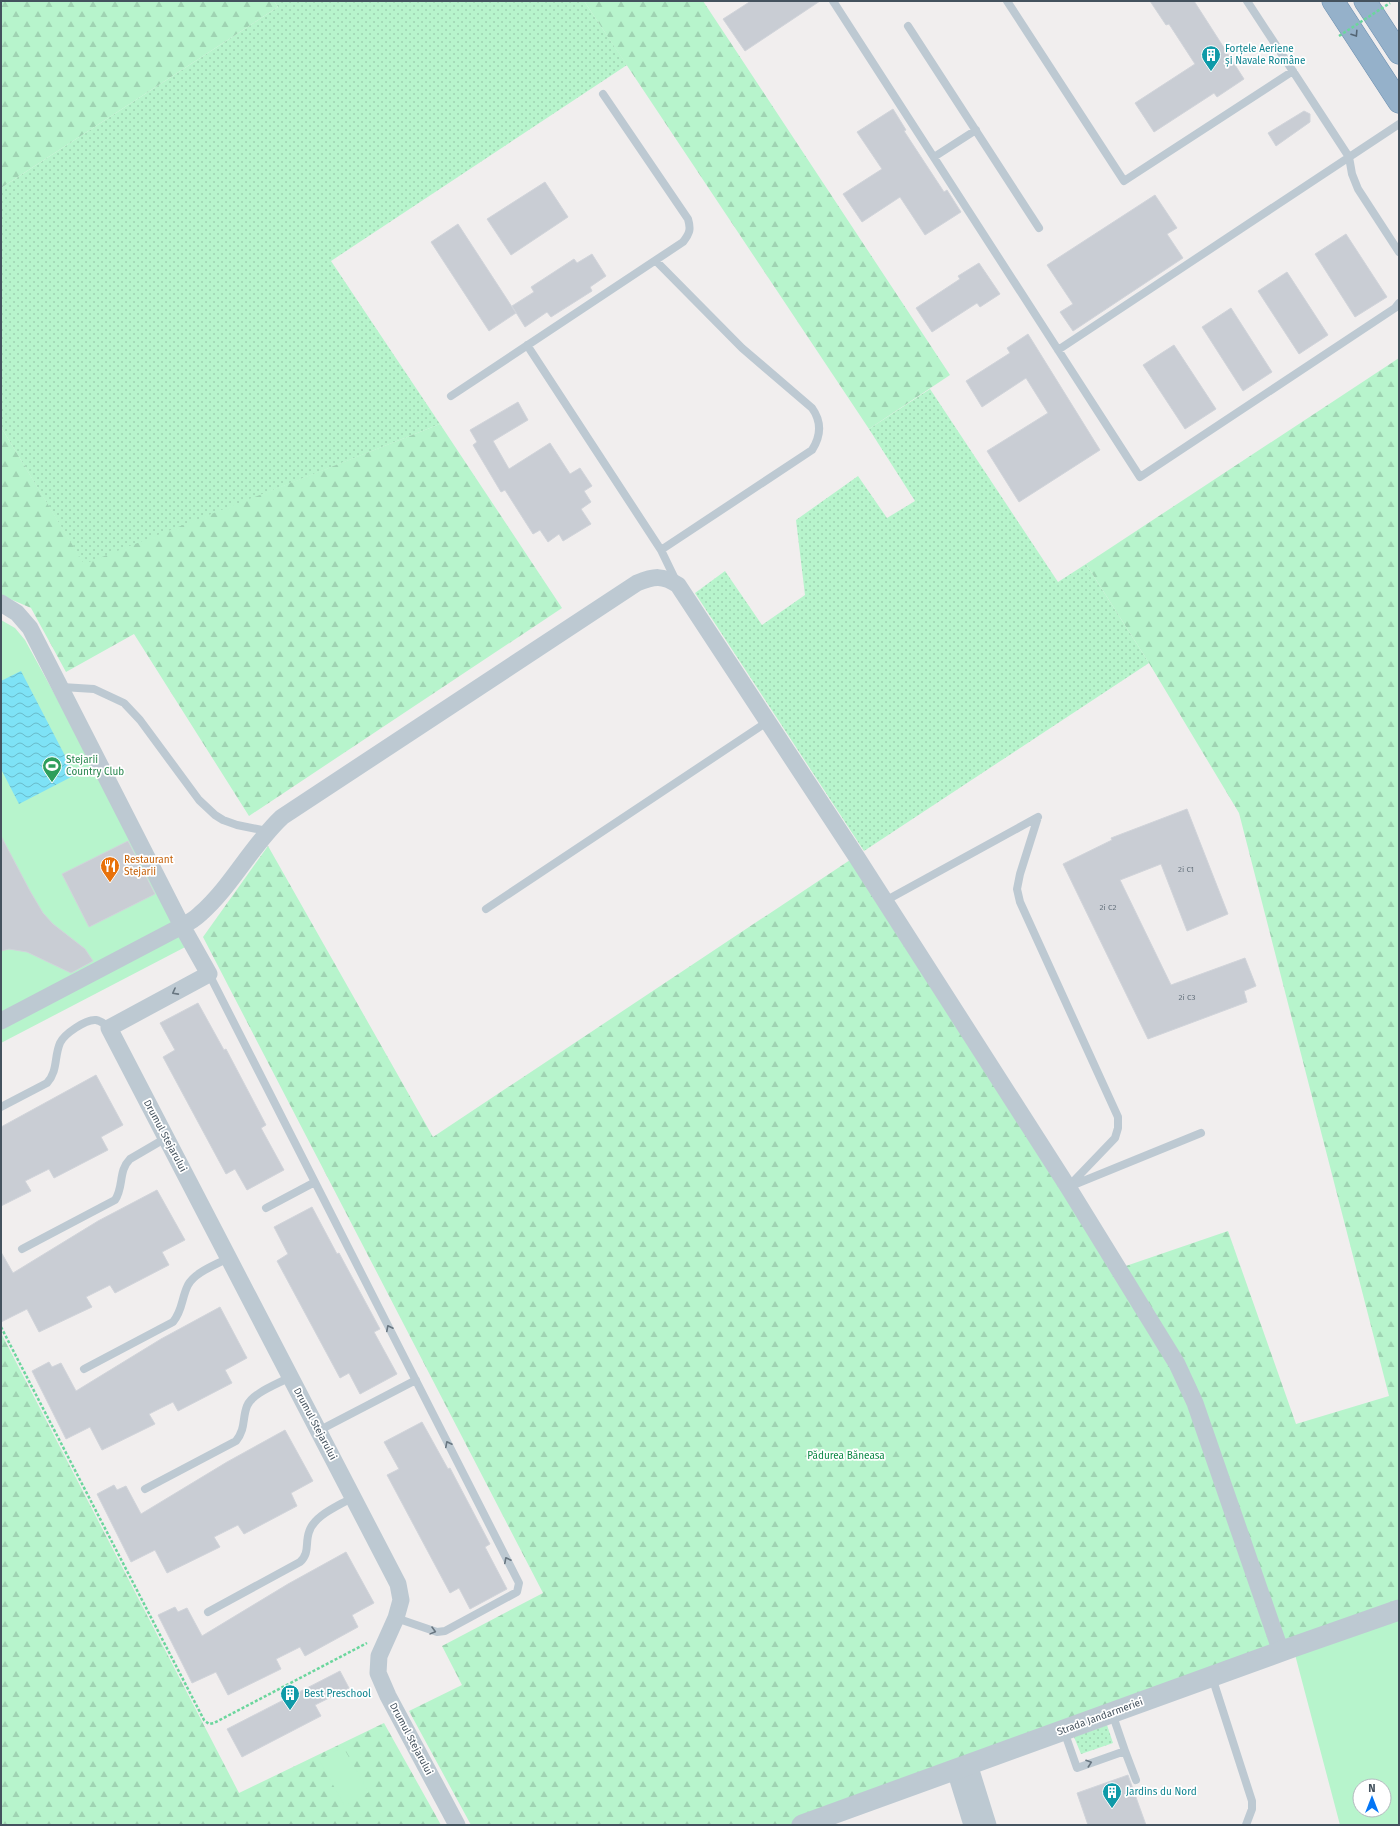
<svg xmlns="http://www.w3.org/2000/svg" width="1400" height="1826" viewBox="0 0 1400 1826" font-family="'Fira Sans',sans-serif">
  <defs>
    <pattern id="grass-dots" width="8" height="8" patternUnits="userSpaceOnUse"><rect width="8" height="8" fill="#b7f4cc"/><path d="M2 2h.1M6 6h.1" fill="none" stroke="#9fd3b2" stroke-width="1.8" stroke-linecap="round"/></pattern>
    <pattern id="forest-firs" width="22" height="20" patternUnits="userSpaceOnUse"><rect width="22" height="20" fill="#b7f4cc"/><path d="M5 1l3.5 6h-7zM16 11l3.5 6h-7z" fill="#9fd3b2"/></pattern>
    <pattern id="water-waves" width="16" height="10" patternUnits="userSpaceOnUse"><rect width="16" height="10" fill="#7ee2f6"/><path d="M0 5q4-4 8 0t8 0" fill="none" stroke="#69baca"/></pattern>
  </defs>
  <rect width="100%" height="100%" fill="#f1eeee"/>
  <path fill="url(#grass-dots)" d="M274,1H584L627,65L331,261L440,424L84,565L1,427V188L278,7Z
    M930,389L1058,582L1086,564L1149,663L864,851L695,593L725,571L762,625L805,595L796,520L858,476L887,518L915,501L869,429Z
    M1107,1725L1113,1743L1081,1754L1074,1737Z"/>
  <path fill="url(#forest-firs)" d="M1,1H274L278,7L1,188Z
    M584,1H703L950,375L869,429Z
    M1399,358V1610L801,1825H471L409,1711L462,1685L442,1646L543,1593L203,937L268,846L433,1137L856,856L1120,1268L1228,1231L1296,1424L1389,1396L1239,813L1149,663L1086,564Z
    M440,424L562,608L249,816L134,634L66,672L31,608L1,595V427L84,564Z
    M1,1333L239,1793L384,1723L441,1825H1Z"/>
  <path fill="#b7f4cc" fill-rule="evenodd" d="M1,620L15,628L25,640L191,944L1,1043Z
    M1399,1610V1825H1340L1293,1647ZM1360,1786H1384V1810H1360Z
    M343,1747L369,1792L345,1806L319,1760Z"/>
  <path fill="url(#water-waves)" d="M21,671L75,775L19,804L1,769V681Z"/>
  <path fill="#c9cdd4" stroke="#d1d4da" d="M751,1H820L745,51L723,19Z
    M1150,1H1194L1244,79L1217,97L1214,93L1154,132L1135,103L1195,64L1169,24L1166,25Z
    M893,109L906,130L904,131L944,192L947,190L961,212L925,235L900,197L862,222L843,194L882,169L857,132Z
    M1304,111L1310,114V122L1276,146L1268,133Z
    M545,182L568,217L511,255L487,219Z
    M1155,195L1177,228L1167,234L1183,258L1073,331L1060,312L1073,304L1047,265Z
    M458,224L516,313L489,331L431,242Z
    M1346,234L1387,297L1355,317L1315,254Z
    M592,254L606,276L590,287L592,291L551,317L547,312L525,327L512,306L534,292L531,287L574,259L577,263Z
    M979,263L1000,294L980,307L977,303L932,332L916,308L960,279L958,276Z
    M1287,272L1328,335L1299,354L1258,291Z
    M1231,308L1272,372L1243,391L1202,327Z
    M1028,334L1100,450L1019,502L987,451L1048,413L1026,378L982,407L966,381L1010,353L1007,348Z
    M1174,345L1216,409L1185,429L1143,365Z
    M518,402L528,420L493,441L509,469L550,443L570,474L580,468L592,486L584,491L591,502L581,509L591,524L563,541L559,534L548,542L540,530L533,534L505,490L501,492L473,445L477,442L470,430Z
    M1187,809L1228,914L1187,931L1161,864L1120,880L1171,985L1245,958L1256,986L1244,991L1247,1002L1148,1039L1063,864L1112,840L1111,838Z
    M1,836L30,891L43,913L53,924L85,949L93,961L71,973L27,952L9,949L1,951Z
    M128,841L155,894L89,927L62,874Z
    M198,1003L224,1050L226,1049L266,1125L261,1128L284,1170L247,1190L235,1169L226,1174L163,1057L175,1050L160,1023Z
    M96,1075L123,1125L101,1137L108,1150L54,1178L49,1169L25,1181L31,1191L1,1206V1127Z
    M157,1190L185,1240L162,1252L169,1265L115,1293L110,1285L86,1297L92,1307L39,1332L27,1309L1,1322V1252L13,1273L98,1221Z
    M312,1207L337,1254L339,1253L380,1329L374,1332L397,1374L360,1394L349,1373L340,1378L277,1261L288,1254L274,1227Z
    M220,1307L247,1358L225,1370L232,1383L178,1411L173,1402L149,1414L155,1424L102,1450L90,1427L66,1439L32,1371L49,1362L52,1367L61,1363L76,1391L161,1339Z
    M422,1422L448,1469L450,1468L490,1544L485,1547L507,1589L470,1609L459,1588L450,1593L387,1475L399,1469L384,1442Z
    M285,1430L313,1481L291,1493L297,1506L244,1534L238,1525L214,1537L220,1547L167,1573L155,1550L131,1562L97,1494L114,1485L117,1490L126,1486L141,1514L227,1462Z
    M346,1552L374,1603L352,1615L358,1627L305,1656L300,1647L276,1659L281,1669L228,1695L216,1672L192,1683L158,1615L175,1607L178,1612L187,1608L202,1636L288,1584Z
    M340,1671L349,1688L315,1705L321,1716L242,1757L227,1729Z
    M1128,1775L1146,1825H1088L1077,1793Z"/>
  <g fill="none" stroke-linecap="round" stroke-linejoin="round">
    <defs>
      <path id="trunk" d="M1333,1L1399,102
        M1365,1L1399,53"/>
    </defs>
    <use href="#trunk" stroke="#6b8eaf" stroke-width="23"/>
    <path stroke="#6bd69d" stroke-width="2.5" stroke-dasharray="3 2" stroke-linecap="butt" d="M1,1327L204,1720L209,1724L214,1723L367,1643"/>
    <path stroke="#bdc9d2" stroke-width="8" d="M833,1L1140,477L1395,308L1399,303
      M1007,1L1124,181L1293,71
      M1247,1L1349,157L1352,174L1358,189L1399,252
      M908,26L1039,228
      M934,157L976,130
      M656,261L742,348L812,408C822,422 821,436 812,450L661,550
      M527,345L661,550L676,581
      M1058,350L1399,124
      M451,396L683,242C690,233 691,229 688,219L603,94
      M62,687L94,689L124,703L140,720L199,800L215,815L223,820L237,825L267,831
      M1038,817L1020,874L1017,889L1020,902L1118,1117V1128L1115,1138L1068,1187
      M885,901L1038,817
      M486,909L767,722
      M209,974L519,1583L517,1592L445,1631L437,1632L396,1618
      M1,1107L47,1083C58,1071 54,1057 60,1043C64,1034 86,1019 96,1020C101,1021 105,1024 109,1028
      M1071,1186L1201,1133
      M266,1208L315,1182
      M22,1249L115,1200C124,1187 118,1171 130,1159L166,1138
      M84,1369L173,1322C183,1310 181,1299 188,1285C195,1272 216,1265 228,1258
      M318,1431L416,1380
      M145,1489L236,1441C246,1428 242,1419 247,1406C252,1393 278,1384 290,1377
      M208,1612L300,1562C310,1553 305,1543 309,1532C314,1515 339,1506 353,1497
      M1212,1677L1252,1801V1809L1246,1825
      M1064,1731L1077,1768L1125,1751L1112,1713
      M1125,1751L1136,1780"/>
    <path stroke="#bdc9d2" stroke-width="17" d="M1,603L17,613L30,628L182,926L209,974L109,1028L398,1584L401,1600L396,1618L379,1656L378,1673L388,1696L457,1825
      M1,1021L182,926C188,923 195,919 200,914C232,886 251,846 282,817L637,583C654,576 663,575 678,585L856,856L1068,1187L1177,1364L1195,1403L1281,1652
      M969,1764L988,1825
      M955,1770L972,1825"/>
    <path stroke="#bdc9d2" stroke-width="21" d="M802,1825L1293,1647L1399,1610"/>
    <use href="#trunk" stroke="#95b1ca" stroke-width="22"/>
    <path stroke="#6bd69d" stroke-width="2.5" stroke-dasharray="3 2" stroke-linecap="butt" d="M1339,36L1390,3"/>
  </g>
  <defs><path id="oneway-chevron" d="M-2-3.5L2.5 0L-2 3.5" fill="none" stroke-width="1.6" stroke-linecap="round" stroke-linejoin="round"/></defs>
  <use stroke="#546574" href="#oneway-chevron" transform="translate(1355 34) rotate(57)"/>
  <g stroke="#687681">
    <use href="#oneway-chevron" transform="translate(175 992) rotate(152)"/>
    <use href="#oneway-chevron" transform="translate(389 1328) rotate(-117)"/>
    <use href="#oneway-chevron" transform="translate(448 1444) rotate(-117)"/>
    <use href="#oneway-chevron" transform="translate(507 1560) rotate(-117)"/>
    <use href="#oneway-chevron" transform="translate(433 1631) rotate(15)"/>
    <use href="#oneway-chevron" transform="translate(1089 1763) rotate(-19)"/>
  </g>
  <defs>
    <symbol id="building-pin" viewBox="-11 -11 22 30"><path d="M0 17L-7.5 6A9.5 9.5 0 1 1 7.5 6Z" fill="#0f9aa8" stroke="#fff"/><path d="M-4-6H4V6H1V3H-1V6H-4ZM-2.5-4.3h1.7v1.8h-1.7ZM.8-4.3h1.7v1.8H.8ZM-2.5-1h1.7V.8h-1.7ZM.8-1h1.7V.8H.8Z" fill="#fff"/></symbol>
    <symbol id="stadium-pin" viewBox="-11 -11 22 30"><path d="M0 17L-7.5 6A9.5 9.5 0 1 1 7.5 6Z" fill="#2e9e5b" stroke="#fff"/><path d="M0-5a6.5 5 0 1 0 0 10a6.5 5 0 1 0 0-10ZM-3.5-1.8h7v3.6h-7Z" fill="#fff"/></symbol>
    <symbol id="restaurant-pin" viewBox="-11 -11 22 30"><path d="M0 17L-7.5 6A9.5 9.5 0 1 1 7.5 6Z" fill="#e8710a" stroke="#fff"/><path d="M-5-6h1v4h1v-4h1v4h1v-4h1v5L-1.5 .5V6h-2V.5L-5-1ZM5-6V6H3V1.5H1.5Q1.5-4 5-6Z" fill="#fff"/></symbol>
  </defs>
  <g fill-rule="evenodd">
    <use href="#building-pin" x="1200" y="44" width="22" height="30"/>
    <use href="#stadium-pin" x="41" y="755" width="22" height="30"/>
    <use href="#restaurant-pin" x="99" y="855" width="22" height="30"/>
    <use href="#building-pin" x="279" y="1683" width="22" height="30"/>
    <use href="#building-pin" x="1101" y="1781" width="22" height="30"/>
  </g>
  <g text-anchor="middle" dominant-baseline="central" stroke-width="3.5" stroke-linejoin="round" paint-order="stroke">
    <g font-size="8" fill="#65717c">
      <text x="1186" y="869">2i C1</text>
      <text x="1108" y="907">2i C2</text>
      <text x="1187" y="997">2i C3</text>
    </g>
    <g font-size="10" fill="#0d838f" stroke="#fff" text-anchor="start">
      <text x="1225" y="49">Forțele Aeriene<tspan x="1225" dy="12">și Navale Române</tspan></text>
      <text x="304" y="1694">Best Preschool</text>
      <text x="1126" y="1792">Jardins du Nord</text>
    </g>
    <g font-size="10" fill="#27864d" stroke="#fff" text-anchor="start">
      <text x="66" y="760">Stejarii<tspan x="66" dy="12">Country Club</tspan></text>
    </g>
    <g font-size="10" fill="#c56008" stroke="#fff" text-anchor="start">
      <text x="124" y="860">Restaurant<tspan x="124" dy="12">Stejarii</tspan></text>
    </g>
    <g font-size="10" fill="#44525e" stroke="#fff">
      <text transform="translate(165 1136) rotate(62)">Drumul Stejarului</text>
      <text transform="translate(315 1424) rotate(62)">Drumul Stejarului</text>
      <text transform="translate(1100 1717) rotate(-20)">Strada Jandarmeriei</text>
      <text transform="translate(411 1739) rotate(62)">Drumul Stejarului</text>
    </g>
    <g font-size="10" fill="#0c8845" stroke="#fff">
      <text x="846" y="1456">Pădurea Băneasa</text>
    </g>
  </g>
  <rect width="1400" height="1826" fill="none" stroke="#44525e" stroke-width="4"/>
  <g transform="translate(1372 1798)"><circle r="19" fill="#ffffff" stroke="#b4babf"/>
  <path d="M0-3L7 15L0 10L-7 15Z" fill="#0476f5"/>
  <text y="-6" font-size="11" font-weight="bold" text-anchor="middle" fill="#44525e">N</text>
  </g>
</svg>
